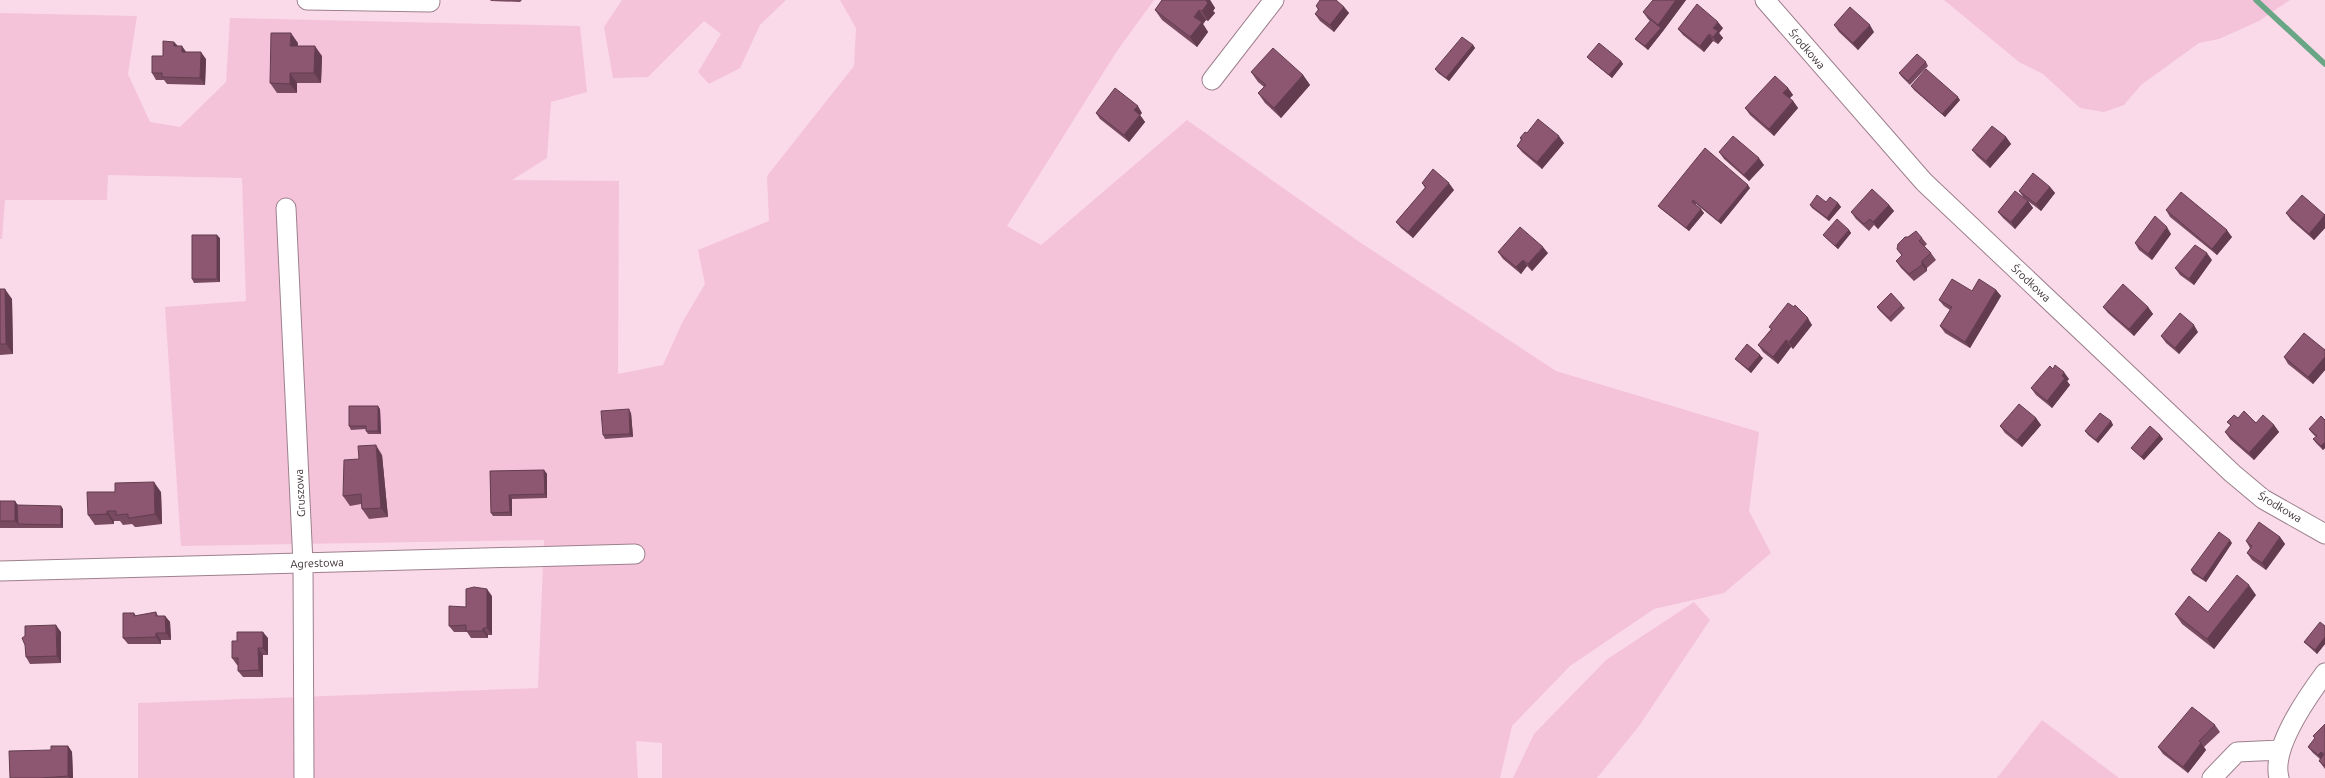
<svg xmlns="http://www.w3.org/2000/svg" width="2325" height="778" viewBox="0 0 2325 778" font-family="Ubuntu,sans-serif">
  <rect width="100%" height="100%" fill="#fadae8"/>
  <path fill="#f4c3d9" d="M622,0H786L760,25L740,68L709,84L698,72L721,34L704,21L648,77L613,78L604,27Z
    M840,0H1154L1117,51L1007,226L1041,245L1187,120L1361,243L1556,371L1759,432L1749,511L1771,553L1724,593L1654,609L1570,666L1512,726L1500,778H662V743L636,741L638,778H138V703L538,688L544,540L181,546L165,307L246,301L242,178L108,175L107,200H5L2,239H0V13L137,16L128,74L150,122L180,127L226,82L230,18L580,26L587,92L551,102L547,158L512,180L619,181L618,374L663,365L683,321L705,284L698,250L769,221L767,176L854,66L856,28Z
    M1944,0H2290L2259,21L2219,39L2199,43L2141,85L2124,105L2104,112L2080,108L2043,74L2019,62Z
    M1694,602L1710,620L1639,726L1597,778H1513L1534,734L1606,660Z
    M2042,720L2119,778H1997Z"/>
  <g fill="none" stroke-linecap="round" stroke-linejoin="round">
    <path stroke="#69a686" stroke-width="5.5" d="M2256,0L2325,64"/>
    <defs>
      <path id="minor" d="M307,0L430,2
        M1765,0L1924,182L2232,473L2263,499L2325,534
        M1212,80L1274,0
        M286,208L303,563L304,778
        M0,571L635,554
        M2212,778L2237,752L2280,750
        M2279,778C2271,748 2308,696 2325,673"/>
    </defs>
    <use href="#minor" stroke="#9d808d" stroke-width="21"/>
    <use href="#minor" stroke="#fff" stroke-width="19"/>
  </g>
  <path fill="#794b61" d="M490,0H522L520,2L491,1Z
    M1162,0H1210L1215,8L1213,11L1215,13L1208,21L1206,20L1203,24L1208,32L1197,47L1162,20L1155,10Z
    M1653,0H1686L1663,31L1648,50L1638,42L1635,39L1650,21L1648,19L1643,12Z
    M1316,6L1344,7L1349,13L1334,32L1320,21L1315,14L1318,10Z
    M1834,25L1874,32L1858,50L1839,32Z
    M1723,28L1719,33L1723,38L1718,44L1713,41L1704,52L1683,35L1678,29Z
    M174,42L178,46L186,52L206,59L205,85L167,84L164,80H156L152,73L163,56Z
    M298,43L297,46L322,56L321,83H297V93H277L270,83Z
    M1473,45L1475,48L1449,81L1438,73L1435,69Z
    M1587,57L1621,61L1623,64L1612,78L1590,60Z
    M1926,62L1928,66L1910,85L1901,76L1899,73Z
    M1251,72L1303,75L1310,85L1281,118L1265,103L1258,93L1264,87L1258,82Z
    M1911,86L1960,100L1945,117L1914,90Z
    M1788,88L1793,95L1789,98L1793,101L1798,108L1774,136L1750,115L1745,108Z
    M1096,113H1142L1140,115L1145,122L1129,142L1100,119Z
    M1527,133L1564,143L1542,169L1522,152L1517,146L1521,140L1520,138Z
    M2006,137L2011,144L1990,168L1977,156L1972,150Z
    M1719,152L1764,165L1749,181L1724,159Z
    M1422,183L1454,190L1413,238L1401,228L1396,222L1425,188Z
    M2050,187L2055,193L2041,211L2024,198L2019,191Z
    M1750,188L1721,224L1696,204H1695L1701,209L1704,213L1689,231L1661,209L1658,206Z
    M2028,201L2033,208L2015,229L2003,218L1998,212Z
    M1826,202L1838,203L1841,207L1829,221L1812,208L1810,205Z
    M1889,205L1894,211L1878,229L1874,225L1869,231L1856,219L1851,212Z
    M2166,210L2232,237L2217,255L2170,217Z
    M2286,213L2325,215V228L2314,240L2291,220Z
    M1849,230L1851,233L1838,249L1826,238L1823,235Z
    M2171,234L2152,260L2139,250L2135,243Z
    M220,238V282L194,283L192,279Z
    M1922,238L1927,244L1924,247L1931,253L1936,260L1927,268V271L1914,281L1901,268L1896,261L1902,256L1897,249Z
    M1498,252L1548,253L1532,271L1527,266L1521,274L1503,259Z
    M2212,260L2194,285L2180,275L2175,268Z
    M0,289L12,299L13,354L0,355Z
    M1996,290L2001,296L1970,348L1945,333L1940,326L1950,310L1944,306L1939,300Z
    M1902,305L1905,308L1891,322L1879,310L1877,307Z
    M1794,307L1812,325L1793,349L1791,347L1778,364L1763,352L1758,345L1771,329L1769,327Z
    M2103,307H2148L2153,314L2134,336L2108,313Z
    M2198,332L2179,354L2166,343L2161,336Z
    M2325,350V370L2313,384L2288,364L2284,357Z
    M1763,358L1751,373L1738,362L1735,359Z
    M2053,369L2069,379L2067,381L2070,385L2052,408L2036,395L2031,388Z
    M380,409L381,434H368L366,431V429L351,430L349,426Z
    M631,413L633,437L605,439L603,435Z
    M2036,418L2041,425L2022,447L2005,433L2000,426Z
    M2238,418L2256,423L2274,425L2279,432L2254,460L2230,439L2225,432L2231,426L2227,422Z
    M2325,420V448L2323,450L2316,443L2313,439L2316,437L2311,432L2309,429Z
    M2111,421L2113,425L2098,443L2088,435L2085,431Z
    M2160,435L2163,439L2144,460L2134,451L2131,448Z
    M382,455L388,517L369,519L362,509L361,504L350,506L343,496L359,459Z
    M544,470L547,474V498L512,499V516H493L491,513L490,471Z
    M161,492L162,524L137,527H135L132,524L123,525L120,521H114V524L95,525L88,515Z
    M0,501H15L17,505L63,509V528H0Z
    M2280,537L2285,544L2266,570L2252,560L2247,553L2250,548L2246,541Z
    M2232,543L2206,582L2193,574L2191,570Z
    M2256,595L2214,649L2182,624L2175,614L2208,612Z
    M492,596V635H488V638H471L467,632H454L449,626L466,607Z
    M156,612L158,616H165L170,622L171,640H161V644H128L123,638L134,613L136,616Z
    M2325,626V644L2317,654L2307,645L2304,642Z
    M61,632V663L30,664L26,657Z
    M268,638V655H263V677H243L238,671V665H237L232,658Z
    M2325,724V769L2319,761L2320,759L2313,753L2308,747L2315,738L2313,736Z
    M2215,725L2220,732L2204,747L2206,750L2188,773L2163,754L2158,747Z
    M68,746L72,752L73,778H10L51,750Z"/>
  <path fill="#633d4f" d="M1207,0H1210L1215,8L1213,11L1215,13L1208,21L1202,11Z
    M1676,0H1686L1663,31L1648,50L1645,46L1661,28L1658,25Z
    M1344,7L1349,13L1334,32L1330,25Z
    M1199,10L1206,20L1203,24L1208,32L1197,47L1190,37L1194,17Z
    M1718,22L1723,28L1719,33L1723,38L1718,44L1713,37V28Z
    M1870,25L1874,32L1858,50L1853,43Z
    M291,33L298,43L297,56L290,46Z
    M1709,34L1713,41L1704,52L1700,46Z
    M174,42L179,48L174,46Z
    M1473,45L1475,48L1449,81L1446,78Z
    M182,46L187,53L182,52Z
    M315,46L322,56L321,83L314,73Z
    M201,52L206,59L205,85L200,78Z
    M1621,61L1623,64L1612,78L1609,75Z
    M290,73L297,83V93L290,84Z
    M1303,75L1310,85L1281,118L1274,108Z
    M1788,88L1793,95L1788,100L1783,93Z
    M1958,97L1960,100L1945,117L1942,114Z
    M1793,101L1798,108L1774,136L1769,129Z
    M1138,106L1142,113L1140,115L1145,122L1129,142L1124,135L1134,110Z
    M1559,136L1564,143L1542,169L1537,162Z
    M2006,137L2011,144L1990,168L1986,161Z
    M1759,158L1764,165L1749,181L1744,175Z
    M1449,183L1454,190L1413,238L1408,232Z
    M1748,185L1750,188L1721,224L1718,221Z
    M2050,187L2055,193L2041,211L2036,204Z
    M2028,201L2033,208L2015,229L2011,222Z
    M1838,203L1841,207L1829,221L1827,218Z
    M1889,205L1894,211L1878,229L1873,222Z
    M1701,209L1704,213L1689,231L1686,228Z
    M2325,215V228L2314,240L2309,234Z
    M2167,227L2171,234L2152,260L2148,254Z
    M1849,230L1851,233L1838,249L1835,246Z
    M2227,230L2232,237L2217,255L2212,249Z
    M217,235L220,238V282L217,279Z
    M1543,247L1548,253L1532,271L1528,264Z
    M2207,253L2212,260L2194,285L2189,279Z
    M1523,260L1527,266L1521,274L1516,267Z
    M1922,261L1927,268V271L1922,265Z
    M5,289L12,299L13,354L6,344Z
    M1996,290L2001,296L1970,348L1965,342Z
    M2148,307L2153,314L2134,336L2129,329Z
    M1808,318L1812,325L1793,349L1789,342Z
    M2194,325L2198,332L2179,354L2175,348Z
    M1786,340L1791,347L1778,364L1773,357Z
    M1760,355L1763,358L1751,373L1748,369Z
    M2325,357V370L2313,384L2308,377Z
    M2064,372L2069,379L2067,381L2070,385L2052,408L2047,401Z
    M378,406L380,409L381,434L378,431Z
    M629,409L631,413L633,437L630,434Z
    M2036,418L2041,425L2022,447L2017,440Z
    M2111,421L2113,425L2098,443L2096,440Z
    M2274,425L2279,432L2254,460L2249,453Z
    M2160,435L2163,439L2144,460L2141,457Z
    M2324,443L2325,444V448L2323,450L2321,446Z
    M376,445L382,455L388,517L381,508Z
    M544,470L547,474V498L545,494Z
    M154,482L161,492L162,524L155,514Z
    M509,495L512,499V516L510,512Z
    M15,501L20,508L18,524L15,521Z
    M61,506L63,509V528L61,525Z
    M107,511L114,521V524L107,514Z
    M2280,537L2285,544L2266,570L2262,563Z
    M2230,540L2232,543L2206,582L2203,579Z
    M2249,585L2256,595L2214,649L2207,639Z
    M487,589L492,596V635L487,628Z
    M165,616L170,622L171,640L166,633Z
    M56,625L61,632V663L57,656Z
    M483,628L488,635V638L483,631Z
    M263,632L268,638V655L263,648Z
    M156,633L161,640V644L156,637Z
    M2325,637V644L2317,654L2315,650Z
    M258,648L263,655V677L259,670Z
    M2201,743L2206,750L2188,773L2183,767Z
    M68,746L72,752L73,778H69L68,776Z
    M2321,752L2325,758L2323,762L2318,755Z"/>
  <path fill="#8d5771" stroke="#633d4f" d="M1162,0H1207L1206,1L1208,3L1202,11L1199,10L1194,17L1202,22L1190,37L1155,10Z
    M1320,0H1336L1344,7L1330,25L1315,14L1319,9L1316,6Z
    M1653,0H1676L1658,25L1643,12Z
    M1697,4L1718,22L1713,28L1718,31L1713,37L1709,34L1700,46L1678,29Z
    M1850,7L1870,25L1853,43L1834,25Z
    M1651,20L1661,28L1645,46L1635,39Z
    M271,33H291L290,46H315L314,73H290V84L270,83Z
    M1462,37L1473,45L1446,78L1435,69Z
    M163,41L174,42V46H182V52H201L200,78L162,77V73H152V56H163Z
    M1599,43L1621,61L1609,75L1587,57Z
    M1273,48L1303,75L1274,108L1258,93L1266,85L1251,72Z
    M1917,54L1926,62L1908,81L1899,73Z
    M1926,69L1958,97L1942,114L1911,86Z
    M1775,76L1788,88L1783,93L1793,101L1769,129L1745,108Z
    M1115,88L1138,106L1134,110L1140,115L1124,135L1096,113Z
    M1538,119L1559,136L1537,162L1517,146L1522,139L1520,138L1525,132L1527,133Z
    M1992,126L2006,137L1986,161L1972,150Z
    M1733,136L1759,158L1744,175L1719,152Z
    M1705,148L1748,185L1718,221L1693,200L1692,202L1701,209L1686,228L1658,206Z
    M1433,169L1449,183L1408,232L1396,222L1426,187L1422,183Z
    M2033,173L2050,187L2036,204L2019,191Z
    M1872,189L1889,205L1873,222L1870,219L1864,224L1851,212Z
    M2015,191L2028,201L2011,222L1998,212Z
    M2181,192L2227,230L2212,249L2166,210Z
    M1817,195L1826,202L1830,197L1838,203L1827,218L1810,205Z
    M2302,195L2325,215L2309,234L2286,213Z
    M2155,216L2167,227L2148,254L2135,243Z
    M1837,219L1849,230L1835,246L1823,235Z
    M1520,227L1543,247L1528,264L1523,260L1516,267L1498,252Z
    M1916,231L1922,238L1919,241L1931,253L1922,261V265L1909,274L1896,261L1902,255L1897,249L1898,244L1905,237H1908Z
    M192,235H217V279H192Z
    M2195,245L2207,253L2189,279L2175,268Z
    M1952,279L1972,291L1979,279L1996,290L1965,342L1940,326L1952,307L1939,300Z
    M2123,284L2148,307L2129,329L2103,307Z
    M0,289H5L6,344H0Z
    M1891,293L1902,305L1889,318L1877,307Z
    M1788,303L1794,307L1795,305L1808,318L1789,342L1786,340L1773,357L1758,345L1772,329L1769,327Z
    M2180,313L2194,325L2175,348L2161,336Z
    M2304,333L2325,350V357L2308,377L2284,357Z
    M1747,344L1760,355L1748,369L1735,359Z
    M2055,365L2064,372L2062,376L2065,378L2047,401L2031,388L2050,366L2053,369Z
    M2019,404L2036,418L2017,440L2000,426Z
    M349,406H378V431H366V426H349Z
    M629,409L630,434L603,435L601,411Z
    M2244,411L2256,423L2263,415L2274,425L2249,453L2225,432L2231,425L2227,422L2234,415L2238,418Z
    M2100,413L2111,421L2096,440L2085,431Z
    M2321,416L2325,420V443H2324L2321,446L2313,439L2317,436L2309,429Z
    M2150,426L2160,435L2141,457L2131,448Z
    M376,445L381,508L362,509L361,494L343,496L344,460L359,459L358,446Z
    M544,470L545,494L509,495L510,512L491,513L490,471Z
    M154,482L155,514L130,518H128V514L116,515V511H107V514L88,515L87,492H115V483Z
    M0,501H15V521H0Z
    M17,505L61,506V525L18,524Z
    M2259,522L2280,537L2262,563L2247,553L2252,546L2246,541Z
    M2219,532L2230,540L2203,579L2191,570Z
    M2237,575L2249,585L2207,639L2175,614L2189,596L2208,612Z
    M474,587L487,589V628H483V631H466V625L449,626V606L466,607V589Z
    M156,612V616H165L166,633H156V637L123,638V613H134V616Z
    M2320,622L2325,626V637L2315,650L2304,642Z
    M56,625L57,656L26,657L25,645L22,638L25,636V626Z
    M237,632H263V648H258L259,670L238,671V658H232V641H237Z
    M2192,707L2215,725L2199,741L2201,743L2183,767L2158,747Z
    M2325,724V766L2319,761L2324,754L2321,752L2318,755L2308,747L2315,738L2313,736Z
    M51,746H68V776L42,778H10L9,751L51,750Z"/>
  <g text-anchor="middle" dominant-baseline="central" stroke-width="4" stroke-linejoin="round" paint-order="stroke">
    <g font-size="11" fill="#3a2e34" stroke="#fff">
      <text transform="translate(1807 49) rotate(49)">Środkowa</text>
      <text transform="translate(2031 283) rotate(43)">Środkowa</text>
      <text transform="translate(300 493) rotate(-93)">Gruszowa</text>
      <text transform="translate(2280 507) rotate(31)">Środkowa</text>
      <text transform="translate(317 563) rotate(-2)">Agrestowa</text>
    </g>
  </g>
</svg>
